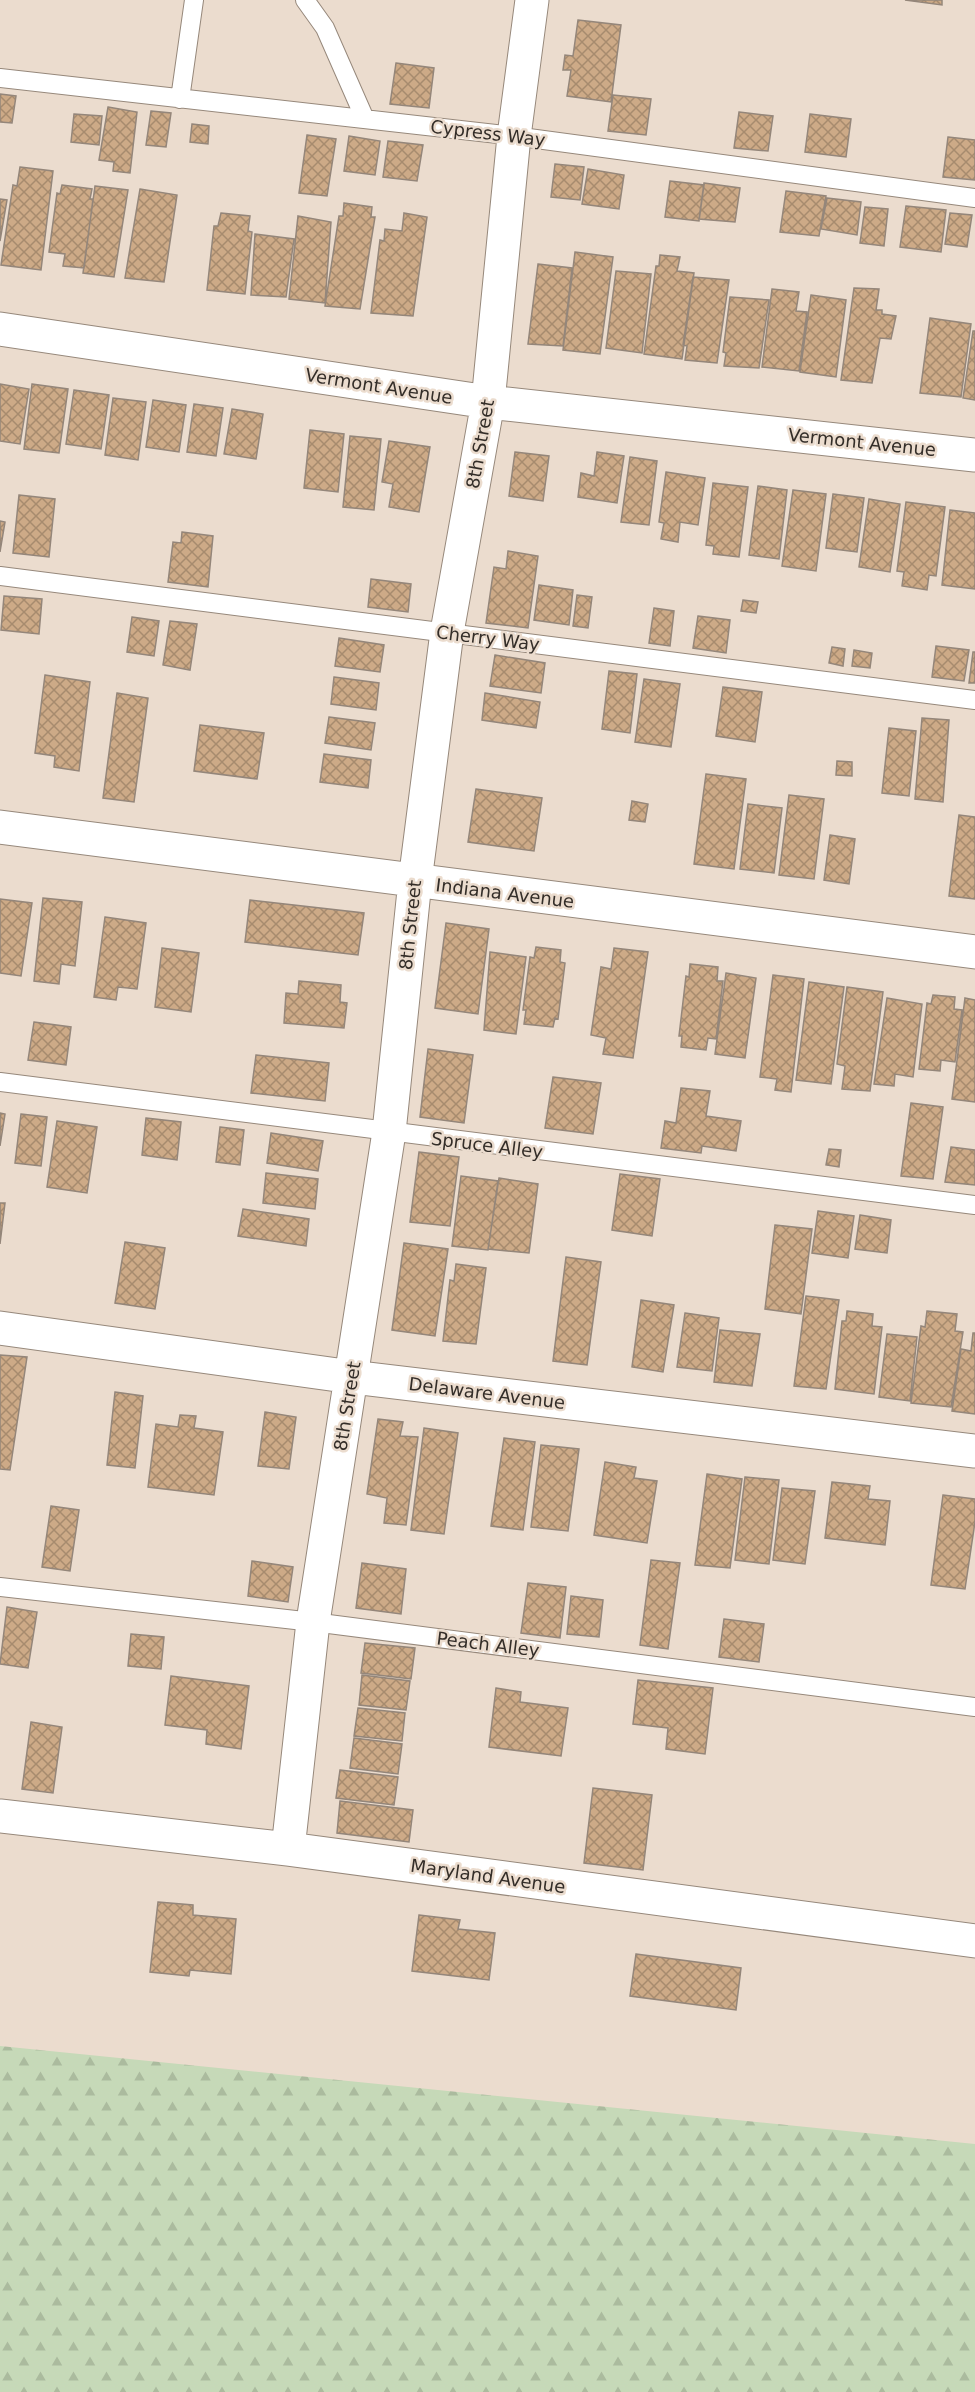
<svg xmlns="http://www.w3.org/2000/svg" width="975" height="2392" viewBox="0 0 975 2392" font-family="'DejaVu Sans',sans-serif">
  <defs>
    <pattern id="forest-firs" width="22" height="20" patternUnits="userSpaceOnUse" patternTransform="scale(1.5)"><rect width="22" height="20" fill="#c6d9b8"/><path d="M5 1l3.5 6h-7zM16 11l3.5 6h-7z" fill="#abbb9e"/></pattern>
    <pattern id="building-cross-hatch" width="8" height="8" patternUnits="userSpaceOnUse" patternTransform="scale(1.5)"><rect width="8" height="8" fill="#cdaa87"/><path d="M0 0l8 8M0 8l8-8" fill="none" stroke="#a78b6e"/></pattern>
  </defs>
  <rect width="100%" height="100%" fill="#ebdcce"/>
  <path fill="url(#forest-firs)" d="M0,2046L975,2144V2392H0Z"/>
  <path fill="url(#building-cross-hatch)" stroke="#94867a" stroke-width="1.5" d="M905,0H942V5Z
    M578,20L621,25L611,102L567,96L571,70H563L565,55L573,56Z
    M396,63L434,68L429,108L390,104Z
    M0,94L16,96L12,123L0,122Z
    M613,95L651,99L646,135L608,131Z
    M108,107L137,112L130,173L113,171L114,162L99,160Z
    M151,111L171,113L166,147L146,145Z
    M739,112L773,116L768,151L734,148Z
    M74,114L102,116L99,145L71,142Z
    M810,114L851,119L846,157L805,152Z
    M192,124L209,126L208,144L190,142Z
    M307,135L336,139L327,196L299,193Z
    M349,136L380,141L375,175L344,171Z
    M948,137L975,140V180L943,177Z
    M388,141L423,145L417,181L383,177Z
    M555,164L584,167L580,200L551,197Z
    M20,167L53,171L41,270L1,265L13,185L17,186Z
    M588,169L624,175L619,209L582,204Z
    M670,181L704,185L699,221L665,217Z
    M704,183L740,188L735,222L699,219Z
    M62,185L92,189L90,199H93L84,268L63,266L65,254L49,252L57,193L60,194Z
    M95,186L128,190L114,277L83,273Z
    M140,189L177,195L164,282L125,278Z
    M786,191L826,196L819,236L780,232Z
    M827,198L861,202L857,235L821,229Z
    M0,199L7,200L0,241Z
    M344,203L372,207L371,217H375L360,309L325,306L339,216H343Z
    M906,206L946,210L941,252L900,247Z
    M865,207L888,209L884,246L860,243Z
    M221,213L250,216L248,231L252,232L245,294L207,290L214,226H218Z
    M404,213L427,217L413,316L371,313L380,240L384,241L385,229L402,231Z
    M950,213L972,215L967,247L945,244Z
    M298,216L331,222L325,303L289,299Z
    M255,234L294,239L286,297L251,295Z
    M575,252L613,257L600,354L563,350Z
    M660,255L680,257L677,271L694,273L682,359L644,354L656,266H659Z
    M538,264L572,268L563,346L528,344Z
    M616,271L651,274L642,353L606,348Z
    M693,277L729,280L717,363L685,360L687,346L683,345Z
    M854,288L879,289L876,310H882V314L896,316L891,339L880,338L872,383L841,380Z
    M772,289L799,292L796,311L807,312L799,371L762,367Z
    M811,295L846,300L836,377L800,372Z
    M730,297L769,300L759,368L724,366L726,353L723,352Z
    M930,318L971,324L961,397L920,393Z
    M973,331H975V400L963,398Z
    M0,384L29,389L20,444L0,441Z
    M32,384L68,389L59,453L24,449Z
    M74,390L109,395L101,449L66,444Z
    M113,398L146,402L138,460L105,455Z
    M153,400L186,405L179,452L146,447Z
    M194,404L223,408L216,456L187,452Z
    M232,409L263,414L256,459L224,454Z
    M310,430L344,434L338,492L304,488Z
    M350,436L381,439L374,510L343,507Z
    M389,441L430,447L419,512L389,507L393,484L382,482Z
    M515,452L549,456L543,501L509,496Z
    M597,452L624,456L617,503L578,497L581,473L594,476Z
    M630,457L657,461L649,525L621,522Z
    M666,472L705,478L698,525L680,522L678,542L661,539L664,523L659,522Z
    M713,483L748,487L739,557L713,554L714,546L706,545Z
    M758,486L787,490L779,559L749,555Z
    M793,490L826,494L816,571L782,566Z
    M833,494L864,498L857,552L826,548Z
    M19,495L55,499L49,557L13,553Z
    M869,499L900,504L890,572L859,567Z
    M906,502L945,507L936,576L929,575L927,590L902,586L904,572L897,571Z
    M950,510L975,513V589L942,585Z
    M0,521L5,522L0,552Z
    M182,532L213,536L208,587L168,582L173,542L181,543Z
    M508,551L538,556L528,628L486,623L494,567L506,569Z
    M371,579L411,584L408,612L368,607Z
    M539,585L573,590L569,625L534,620Z
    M577,595L592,597L588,628L573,626Z
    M4,596L42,599L39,634L1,630Z
    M743,600L758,602L756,613L741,611Z
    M654,608L674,611L670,646L649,643Z
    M698,616L730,620L726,653L693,648Z
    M132,617L159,621L154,656L127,652Z
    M170,621L197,624L190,670L163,665Z
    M339,638L384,645L380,672L335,666Z
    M936,646L969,650L964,681L932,677Z
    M832,647L845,649L843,666L829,663Z
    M854,650L872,653L870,668L852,666Z
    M973,652H975V683H969Z
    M495,655L545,663L541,693L490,686Z
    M609,671L637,674L630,733L602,729Z
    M45,675L90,682L79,771L54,767L55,756L35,753Z
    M334,677L379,683L376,710L331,704Z
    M644,679L680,684L671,747L635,742Z
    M723,687L762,692L755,742L716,736Z
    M117,693L148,698L134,802L103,798Z
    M485,693L540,702L536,728L482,720Z
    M329,717L375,723L371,750L325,743Z
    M922,718L949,720L943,802L915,799Z
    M200,725L264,733L257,779L194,771Z
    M889,728L916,731L909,796L882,793Z
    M324,754L371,760L368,788L320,782Z
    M837,761L852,762V776L836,775Z
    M706,774L746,779L734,869L694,864Z
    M476,789L542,798L534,851L468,842Z
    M789,795L824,799L814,879L779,875Z
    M632,801L648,804L645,822L629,820Z
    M748,804L782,808L774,873L740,869Z
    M959,815L975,817V899L949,896Z
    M830,835L855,839L849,884L824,880Z
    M43,898L82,902L75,966L61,964L59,984L34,981Z
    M0,899L32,903L21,976L0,973Z
    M250,900L364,913L358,955L245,942Z
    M105,917L146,923L137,989L118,987L116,1000L94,997Z
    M446,923L489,929L478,1014L435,1008Z
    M536,947L561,950L560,962L565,963L558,1019L555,1018L553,1027L524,1024L526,1010H523L530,957L534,958Z
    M162,948L199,953L191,1012L155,1007Z
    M614,948L648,952L633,1058L603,1054L606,1038L591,1035L601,967L611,969Z
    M490,952L526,957L516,1034L484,1030Z
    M690,964L718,967L717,981H723L716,1039L708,1038L706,1050L681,1047L682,1036H679L686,976L689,977Z
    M726,973L756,978L745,1058L715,1054Z
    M773,975L804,979L791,1092L775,1090L777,1079L760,1077Z
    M299,981L341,985L340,1002L347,1003L344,1028L284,1023L286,993L298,994Z
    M809,982L844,987L831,1084L796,1080Z
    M847,987L883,992L870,1091L842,1089L845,1066L837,1064Z
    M933,995L955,997L954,1009L962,1010L955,1062L941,1060L940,1071L919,1069L927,1003L931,1004Z
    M887,998L922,1004L913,1077L895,1074L894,1086L874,1084Z
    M965,998L975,1000V1102L952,1099Z
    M34,1022L71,1027L66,1065L28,1060Z
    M428,1049L473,1055L464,1123L420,1117Z
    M256,1055L329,1063L325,1101L251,1093Z
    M553,1077L601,1083L593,1134L545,1128Z
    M681,1088L710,1091L706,1116L741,1121L736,1151L702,1146L701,1153L661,1148L665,1121L676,1123Z
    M911,1103L943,1107L933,1179L901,1176Z
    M0,1113L5,1114L0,1146Z
    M21,1114L47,1117L41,1166L15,1163Z
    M146,1118L181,1122L177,1160L142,1155Z
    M57,1121L97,1127L87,1193L47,1187Z
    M220,1127L244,1130L240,1165L216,1162Z
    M271,1133L323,1141L318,1171L267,1163Z
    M951,1147L975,1150V1185L945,1182Z
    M829,1149L841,1150L839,1167L826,1165Z
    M419,1152L459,1157L450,1226L410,1222Z
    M266,1173L318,1179L315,1209L263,1203Z
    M620,1174L660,1179L652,1236L612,1230Z
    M461,1176L498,1181L488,1250L452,1246Z
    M499,1178L538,1184L529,1253L488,1249Z
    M0,1203H5L0,1244Z
    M243,1209L309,1219L306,1246L238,1236Z
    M818,1211L854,1216L848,1258L812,1253Z
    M860,1215L891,1220L887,1253L855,1249Z
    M775,1225L812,1229L801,1314L765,1309Z
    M125,1242L165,1248L155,1309L115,1303Z
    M404,1243L448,1249L435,1336L392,1330Z
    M566,1257L601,1262L587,1365L553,1361Z
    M456,1264L486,1268L476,1344L443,1341L450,1280L454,1281Z
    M806,1296L839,1300L826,1389L794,1386Z
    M641,1300L674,1305L663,1372L632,1367Z
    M847,1311L873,1314L872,1326L882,1327L874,1394L835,1389L842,1321H846Z
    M927,1311L957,1314L955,1331L963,1332L951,1407L911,1403L921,1326L925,1327Z
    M685,1313L719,1318L712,1371L677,1367Z
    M720,1330L760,1334L752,1386L714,1382Z
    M973,1333H975V1414L952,1411L961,1349L971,1351Z
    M887,1334L917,1337L910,1401L879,1397Z
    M0,1355L27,1357L10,1470L0,1469Z
    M115,1392L143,1396L135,1468L107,1465Z
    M265,1412L296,1417L289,1469L258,1466Z
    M180,1415L196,1416L194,1428L223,1432L214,1495L148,1487L156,1424L178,1427Z
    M378,1419L403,1422L400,1436L418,1437L406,1525L384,1523L387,1498L367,1494Z
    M424,1428L458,1433L444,1534L411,1530Z
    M504,1438L535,1442L523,1530L491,1526Z
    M541,1445L579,1449L568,1531L531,1527Z
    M605,1462L636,1467L634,1478L657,1481L647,1543L594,1535Z
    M707,1474L742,1479L730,1568L695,1565Z
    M745,1477L779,1480L769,1564L735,1560Z
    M832,1482L870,1486L868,1499L890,1501L885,1545L825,1538Z
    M782,1488L815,1491L805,1564L773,1560Z
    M943,1495L975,1499V1522L965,1589L931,1585Z
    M51,1506L79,1510L70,1571L42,1567Z
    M651,1560L680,1563L668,1649L640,1645Z
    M252,1561L293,1567L288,1602L248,1596Z
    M362,1563L406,1569L401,1614L356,1608Z
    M528,1583L566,1587L560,1638L521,1633Z
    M571,1596L603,1600L599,1637L567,1634Z
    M7,1607L37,1612L28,1668L0,1664Z
    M724,1619L764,1624L759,1662L719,1657Z
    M131,1634L164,1637L161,1669L128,1666Z
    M365,1643L415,1648L411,1679L361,1673Z
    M362,1675L410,1681L406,1710L359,1705Z
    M171,1676L249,1686L241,1749L206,1744L207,1730L165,1725Z
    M638,1680L713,1688L705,1754L666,1749L668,1728L633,1724Z
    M496,1688L521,1692L520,1702L568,1708L561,1756L489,1747Z
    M358,1708L405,1713L402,1741L354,1736Z
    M31,1722L62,1727L53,1793L22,1789Z
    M354,1738L402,1744L398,1774L350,1768Z
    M340,1770L398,1777L394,1805L336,1798Z
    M593,1788L652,1795L643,1870L584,1863Z
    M340,1801L413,1810L409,1842L337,1833Z
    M158,1902L193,1905V1915L236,1919L231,1974L190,1970L189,1976L150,1972Z
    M419,1915L460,1920L458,1929L495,1933L489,1980L412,1971Z
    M636,1954L741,1968L736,2010L630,1996Z"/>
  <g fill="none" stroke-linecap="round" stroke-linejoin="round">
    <defs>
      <path id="lane" d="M305,0L325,28L365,119
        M0,78L514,136L975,198
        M180,99L194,0
        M0,576L975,700
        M0,1082L975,1205
        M0,1587L313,1622L975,1707"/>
      <path id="street" d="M0,329L488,402L975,455
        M0,827L975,952
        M0,1328L352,1377L975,1451
        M0,1816L288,1849L975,1941
        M288,1849L313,1622L389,1132L415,881L447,632L488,402L514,136L532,0"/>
    </defs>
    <use href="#lane" stroke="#96887b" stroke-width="20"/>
    <use href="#street" stroke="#96887b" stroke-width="35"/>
    <use href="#lane" stroke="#fff" stroke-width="18"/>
    <use href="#street" stroke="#fff" stroke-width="33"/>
  </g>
  <g text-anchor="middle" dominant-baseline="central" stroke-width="5" stroke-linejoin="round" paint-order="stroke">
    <g font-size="18" fill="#332d28" stroke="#ebdcce">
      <text transform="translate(488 133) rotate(7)">Cypress Way</text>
      <text transform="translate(379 386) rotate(9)">Vermont Avenue</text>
      <text transform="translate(862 442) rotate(6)">Vermont Avenue</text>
      <text transform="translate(480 444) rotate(-80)">8th Street</text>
      <text transform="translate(488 638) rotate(7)">Cherry Way</text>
      <text transform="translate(505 893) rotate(7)">Indiana Avenue</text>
      <text transform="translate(410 925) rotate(-84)">8th Street</text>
      <text transform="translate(487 1145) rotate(7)">Spruce Alley</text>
      <text transform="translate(487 1393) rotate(7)">Delaware Avenue</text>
      <text transform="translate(347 1406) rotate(-81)">8th Street</text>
      <text transform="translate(488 1644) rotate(7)">Peach Alley</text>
      <text transform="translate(488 1876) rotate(8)">Maryland Avenue</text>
    </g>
  </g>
</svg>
